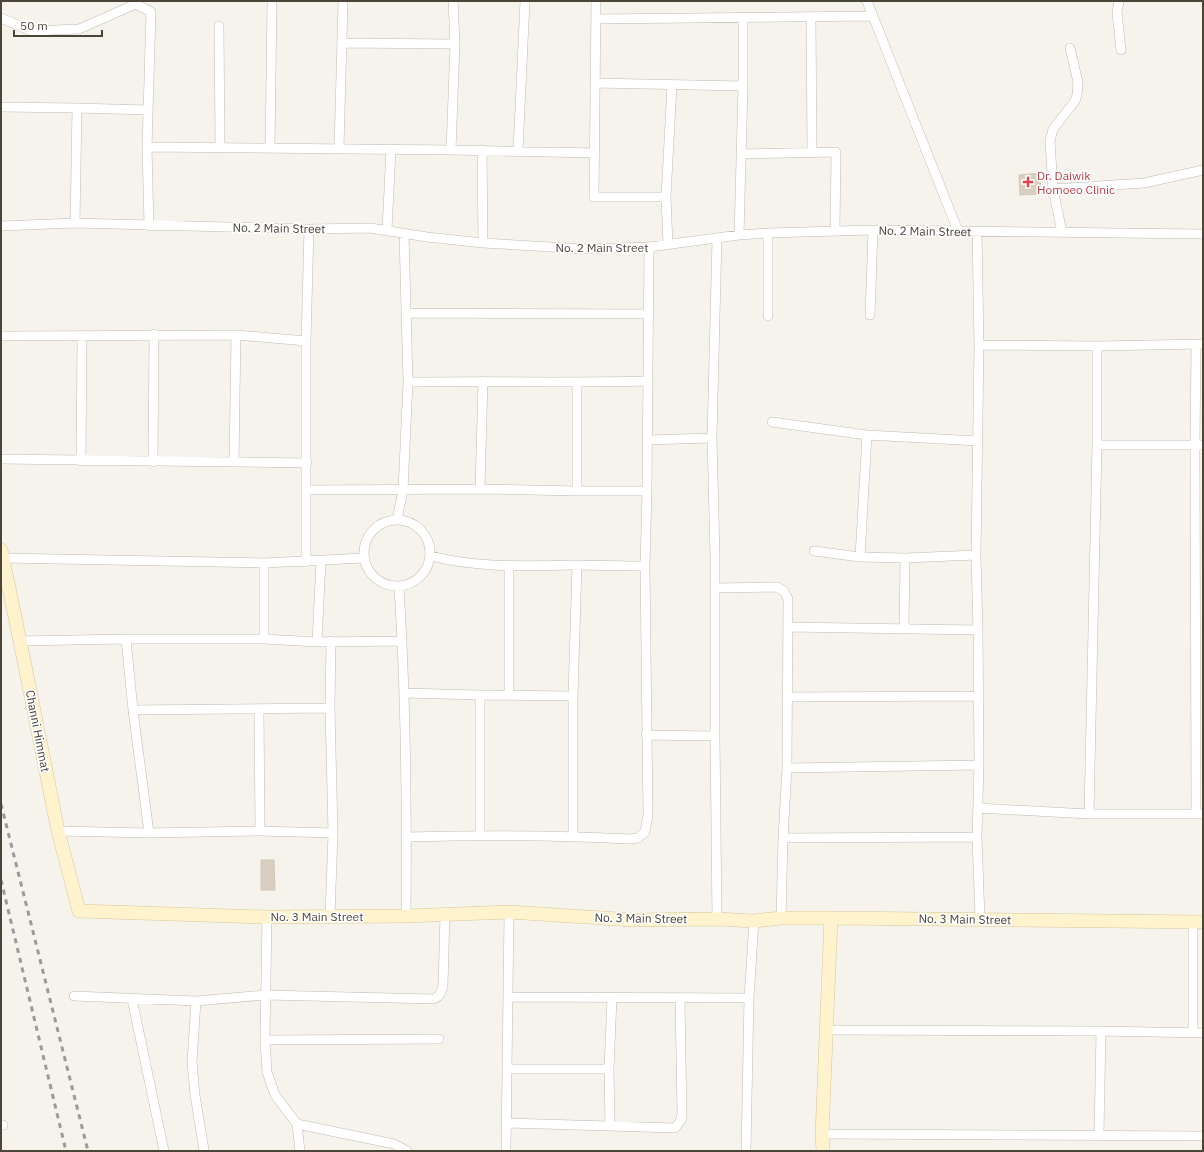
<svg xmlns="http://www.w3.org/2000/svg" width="1204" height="1152" viewBox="0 0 1204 1152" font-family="'IBM Plex Sans',sans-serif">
  <rect width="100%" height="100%" fill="#f6f3ec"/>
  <path fill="#d8cfc1" stroke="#d3c7b4" d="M1040,173L1041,194L1020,195L1019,175Z
    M261,860H274L275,890H261Z"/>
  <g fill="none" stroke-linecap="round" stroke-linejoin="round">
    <defs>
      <path id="street" d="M596,1L594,197H666L668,245
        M867,1L958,231
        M1119,1L1117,12L1121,50
        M811,17L812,152
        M1,18L32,31L79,29L136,4L151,12L147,147
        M596,19L873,16
        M219,26L220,147
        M342,43L455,44
        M595,83L743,86
        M1,107L77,108L148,110
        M270,148L272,1
        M339,148L343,1
        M451,150L595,153
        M482,150L483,243
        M518,151L525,1
        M742,154L836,152L835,231
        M1053,189L1144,183L1203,170
        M666,197L672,85
        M75,223L77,108
        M1,226L75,223L309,229L370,228L427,237L483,243L585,249L649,247L739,235L768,233L873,230L1203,234
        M149,226L147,147L451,150L455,44L453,1
        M387,230L391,149
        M977,231L979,345L976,555L978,630L979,765L977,837L980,919
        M1062,232L1053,189L1050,141L1053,129L1075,101L1077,95L1078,82L1070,48
        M739,235L743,86V18
        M407,313L649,314
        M870,315L873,230
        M768,316V233
        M1,336L236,335L306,341
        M1196,344L1195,445L1196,814
        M979,345L1097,346L1203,344
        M408,382C488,381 568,383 648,381
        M772,422L867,435
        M648,440L712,438
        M1097,445H1203
        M1,459L307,463
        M81,461L82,336
        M153,462L154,334
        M234,462L236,335
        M480,489L483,381
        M306,490L480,489L577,491H647
        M577,491V383
        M364 553a33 33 0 1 1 66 0a33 33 0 1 1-66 0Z
        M397,520L403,490L408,382L404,234
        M814,551L860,557L905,558L976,555
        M431,556C477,568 524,566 571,565C596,565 620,566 645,566
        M860,557L867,435L978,441
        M2,558L264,563L364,558
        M306,562V341L309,229
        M264,563V639
        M399,588C406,697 407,806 406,916
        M715,588L777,587L784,591L788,599L787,768L783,838L781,918
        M788,627L978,630
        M904,629L905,558
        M126,639L133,710L149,833
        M20,641L126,639H264L317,642L402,641
        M317,642L321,561
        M404,693L480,695L573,696
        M509,694V566
        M787,697L979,696
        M259,709L260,831
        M133,710L330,708
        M646,735L715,736
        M787,768L979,765
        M978,808L1089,814H1203
        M1089,814L1097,445V346
        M58,831L149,833L260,831L333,833
        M480,835V695
        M573,836V696L577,565
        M407,837C481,835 556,835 630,839L638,838L645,832L648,815L645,566L647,491L649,247
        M783,838L977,837
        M330,916L333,833L330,708L331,641
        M267,917L265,1040L267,1072L275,1095L297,1124L300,1151
        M717,919L715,736V556L712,438L717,238
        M1193,922V1033
        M74,996L196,1001L266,995L434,999C440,996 441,993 443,986L445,913
        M508,997L749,998
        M132,999L164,1151
        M196,1001L192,1062L195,1095L204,1150
        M827,1030L1101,1031L1203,1033
        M265,1040L439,1039
        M507,1069H609
        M506,1123L675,1128L681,1120L682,1114L680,998
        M297,1124L394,1144L407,1151
        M1,1125H3
        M610,1126L609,1069L612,998
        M822,1134L1203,1136
        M1099,1134L1101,1031
        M506,1151L509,912
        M746,1151L749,998L754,921"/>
      <path id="secondary" d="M1,550L20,641L58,831L79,911L267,917L406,916L509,912L633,920L717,919L754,921L781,918H831L1203,922
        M823,1151L822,1134L831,918"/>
    </defs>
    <use href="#street" stroke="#c2bbae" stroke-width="10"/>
    <use href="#secondary" stroke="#d6c79b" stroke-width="14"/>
    <use href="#street" stroke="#fff" stroke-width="9"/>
    <use href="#secondary" stroke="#fff3cd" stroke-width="13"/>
    <path stroke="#9a9a9a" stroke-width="3" stroke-dasharray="5 5" stroke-linecap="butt" d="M1,804L88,1151
      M1,880L66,1151"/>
  </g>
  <path fill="#e0444e" stroke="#fff" stroke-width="1.5" d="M1026 176h4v4h4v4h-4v4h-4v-4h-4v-4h4z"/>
  <g text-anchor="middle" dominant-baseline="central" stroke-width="3.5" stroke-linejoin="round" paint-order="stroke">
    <g font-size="12" fill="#be3a42" stroke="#fff" text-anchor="start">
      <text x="1037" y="175">Dr. Daiwik<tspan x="1037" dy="14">Homoeo Clinic</tspan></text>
    </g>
    <g font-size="12" fill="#4b4439" stroke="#fff">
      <text transform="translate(279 228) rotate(1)">No. 2 Main Street</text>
      <text transform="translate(925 231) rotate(1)">No. 2 Main Street</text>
      <text x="602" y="247">No. 2 Main Street</text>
      <text transform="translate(38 731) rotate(79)">Channi Himmat</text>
      <text x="317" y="916">No. 3 Main Street</text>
      <text transform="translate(641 918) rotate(1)">No. 3 Main Street</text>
      <text transform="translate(965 919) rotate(1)">No. 3 Main Street</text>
    </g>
  </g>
  <rect width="1204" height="1152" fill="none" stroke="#4b4439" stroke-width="4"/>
  <path d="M14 30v6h88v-6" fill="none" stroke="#4b4439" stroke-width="2"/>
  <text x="20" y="30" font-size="12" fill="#4b4439" stroke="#ffffff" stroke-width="3" paint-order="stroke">50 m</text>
</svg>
